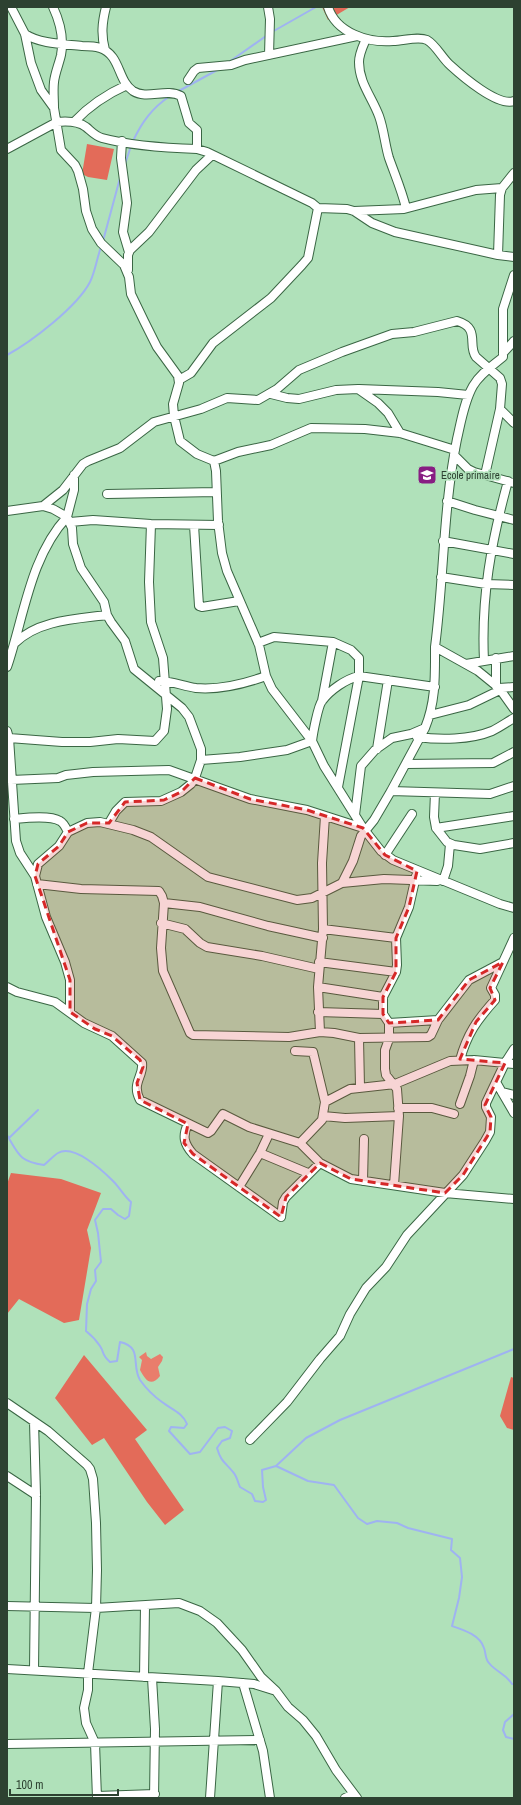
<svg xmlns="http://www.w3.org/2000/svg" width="521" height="1805" viewBox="0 0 521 1805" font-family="'Archivo Narrow',sans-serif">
  <rect width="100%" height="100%" fill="#b0e1ba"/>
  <path fill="#e97d6c" d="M146,1352L147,1356L151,1359L160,1354L163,1357L162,1361L158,1367L160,1376C151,1387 146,1381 140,1370L142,1360L139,1357Z"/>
  <path fill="#e36b59" d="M322,7H350L328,20Z
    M87,144L114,149L107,180L88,177L82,174Z
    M11,1173L61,1179L101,1193L87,1230L91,1248L79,1320L64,1323L19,1299L7,1314V1184Z
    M84,1355L147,1430L135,1439L184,1510L165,1525L147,1502L104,1438L92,1445L55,1398Z
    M511,1377L514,1378V1430L507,1428L500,1416Z"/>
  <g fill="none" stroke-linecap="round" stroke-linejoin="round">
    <path stroke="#9fb3f1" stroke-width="2" d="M272,32L316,7
      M229,62L266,36
      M177,92L219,69
      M133,141C142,122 152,108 170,96
      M125,164L131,146
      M103,241L120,178
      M7,355C31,342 77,307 90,282C95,272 97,258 101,247
      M7,1135C19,1155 19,1161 44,1165C48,1162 53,1156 58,1153C74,1144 102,1170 113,1181C120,1188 124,1196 131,1202L129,1216L125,1219L118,1215L111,1209H103L95,1220L98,1233L101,1262L95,1270L96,1281L91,1289L87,1304L86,1331C91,1335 96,1340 100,1346C105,1354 101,1354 110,1362L117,1361L120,1342C143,1347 131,1365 140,1380C145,1387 155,1397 162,1402C171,1409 183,1413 187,1424L184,1428L171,1427L169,1431L190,1454L200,1452L218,1428L225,1427L232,1431L230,1438L222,1441L217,1448C221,1462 225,1462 233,1472C237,1476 238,1483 240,1487L252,1494L255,1501L263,1502L266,1500L263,1487L262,1470L276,1466L308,1481L334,1485L358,1518L367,1524L377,1521L397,1523L408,1528L452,1539L451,1550L460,1558L462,1577L459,1598L452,1626C464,1630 480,1635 484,1648C486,1653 485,1659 489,1663C496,1672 505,1673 512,1684H514
      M9,1138L38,1110
      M276,1466L306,1438L340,1420L514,1349
      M514,1714L505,1722L503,1730L506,1737L514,1739"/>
    <defs>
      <path id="minor" d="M11,7L25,34L31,63L41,90L54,108L61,150L75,165L78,171L83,189L86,211L92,229L101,243L124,265L129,277L131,294L144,321L157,347L178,376L179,383L173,404L174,416L180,441L197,454L214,461L216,471L218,521L222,553L227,571L259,645L266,676L272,689L312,741L324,766L363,828L381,851L393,860L500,904L514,908
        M53,7C60,22 64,39 61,55C59,64 55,73 54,82C53,90 54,99 54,107
        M268,7L270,19L269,55
        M328,7C336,33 368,43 393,41C403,41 418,36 427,40C436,45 442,58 450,65C462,76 498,107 514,101
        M25,34C40,44 64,44 82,46C88,46 95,46 100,48C121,55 117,80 133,91C147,100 166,88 181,96L189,123L197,130V149L207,152L312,203L318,208L347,209L354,211L372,223L395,232L498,255L514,257
        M366,39C363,46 359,54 359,62C359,83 372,97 379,116C384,130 385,145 389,158C395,175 402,191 406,208
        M105,50C101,35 102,23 106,7
        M188,80L194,71L198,68L231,65L245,60L357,36
        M74,122C89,106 107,94 127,85
        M122,141L121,158L127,203L123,232L129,252
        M7,149L57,122C67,121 78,121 86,127C91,131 95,136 102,138C132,146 166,148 197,149
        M354,211L404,209L476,190L502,188
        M498,255L500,195L502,188L514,173
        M128,270V255L130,250L149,232L196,170L212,155
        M514,275L503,309V357C492,366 480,374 473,386C464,402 461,422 457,439C443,508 444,578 435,647L478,671L499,688L514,709
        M503,353L514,341
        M179,380L191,373L213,343L271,298L302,265L308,258L318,208
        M359,389L438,392L468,395
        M271,394L287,398L299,399L336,390L358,389L378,403L388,413L400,433
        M454,455L468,469L474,472L514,483
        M214,461L238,452L271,445L311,428L365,429L400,433L455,450
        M74,475V490L67,517L72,528L73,544L81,568L104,602L107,615L111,622L125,641L134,669L182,708L189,717L201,749V760L195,778L191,784L181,792L161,801L125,802L116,811L109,823
        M485,475L500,409
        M107,494L216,492
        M447,501L475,510L514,520
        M7,511L43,506L63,490L83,464L88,461L120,448L154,422L201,409L227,398L258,400L277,389L299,370L342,352L392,334L414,332L457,321C481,328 467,345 476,357L500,378L502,384L500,409L514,423
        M70,522L93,520L151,524L219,525
        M194,525L199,606L202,607L239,601
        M443,541L514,554
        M441,577L486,584L514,585
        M15,643C38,620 76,619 107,615
        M258,643L274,637L333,642L351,650L359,658V676L338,787
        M496,658V686
        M484,661C481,597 491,543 508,481
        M466,664L514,656
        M7,667C24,617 30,557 67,517L53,509L43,506
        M159,681C172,681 183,686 196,688C219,690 244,684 266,676
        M499,688L514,687
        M322,701L333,642
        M430,715L469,705L500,690
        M425,728L391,791L374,820L361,836L353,861L342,883L384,879L437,881
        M7,731L9,738L16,841L20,853L35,876
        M417,737C440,740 470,740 492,731C500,727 507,722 514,718
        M9,738L62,742H90L118,739L155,741L164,731L167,709L163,658L151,622L149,582L151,524
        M377,749L388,680
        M201,760L240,757L287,750L312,741C313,733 318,706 322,701C330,690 346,679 359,676L435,687
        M406,764L493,763L514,752
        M11,780L58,778L66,775L93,772L169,770L250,799L307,810L363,828
        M391,791L490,794L514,786
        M435,793L434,817L436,828L514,816
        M355,815L361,766L375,750L392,738L411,734L425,728C436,701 435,676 435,647
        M14,819C25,818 50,815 60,821C64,823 66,828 68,832L59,846L38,864L35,876L46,917L65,962L70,980V1012
        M436,828L447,842L454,845L480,849L514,843
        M68,832L87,823L100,822L133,830L151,837L208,877L297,900L312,898L342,883
        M385,855L412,814
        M443,881L448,866L450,844
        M37,884L81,889L159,891L162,896L164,903L161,948L163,971L190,1033L193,1035L289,1037L320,1032L334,1033L359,1038L428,1037L431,1035L438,1020L469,980L503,962L514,938
        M164,903L200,907L268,926L323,938
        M161,923L185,929L200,943L207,947L262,956L319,969
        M323,929L396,938
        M319,962L396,972
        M7,987L17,992L55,1002L84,1023L112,1036L142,1063C144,1076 131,1083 140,1100L208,1133L211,1131L223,1114L249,1127L300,1143L320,1163L351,1179L445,1193L514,1199
        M318,987L383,997
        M318,1012L383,1014L389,1023L438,1020
        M383,1014V997L396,972L397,965L396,938L409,907L416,876
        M389,1023V1039L385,1050V1069L386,1075L397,1089L399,1116L394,1185
        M320,1032L318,987L323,929L322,863L325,816
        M359,1038L360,1087
        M295,1051L313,1052L325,1102
        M460,1060C467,1034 477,1020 495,1000V995L491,988L503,962
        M496,1082L514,1113
        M502,1092L514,1095
        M460,1104L470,1076L474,1060
        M398,1108H432L454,1114
        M323,1116L345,1118L399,1116
        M188,1124C182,1136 184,1144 193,1154L281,1217
        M300,1143L322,1120L325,1102L350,1089L395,1084L450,1061L474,1060L514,1064
        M260,1153L308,1173
        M363,1181L364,1139
        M239,1187L260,1153L269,1134
        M281,1217L283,1202L286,1197L320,1163
        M7,1403L48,1431L87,1465L90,1469L93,1479L96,1523L97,1570L96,1608L88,1673V1690L84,1708L86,1723L95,1743L97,1798
        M250,1440L287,1402L320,1359L340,1336L350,1314L366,1288L386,1267L407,1235L463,1175L485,1141L490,1132L491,1117L486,1107V1103L505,1063L514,1049
        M7,1476L36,1495
        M7,1606L96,1608L179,1603L200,1611L217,1623L242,1650L261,1677L276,1691L288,1707L303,1720L316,1736L336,1770L357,1798
        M7,1669L218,1681L254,1684L273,1690
        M34,1670L36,1495L34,1422
        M144,1677L145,1606
        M152,1678L155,1729L154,1798
        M243,1683L263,1751L270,1798
        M7,1744L260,1740
        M97,1796L155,1794
        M210,1798L218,1681
        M345,1798L354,1794"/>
    </defs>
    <use href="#minor" stroke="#3a6644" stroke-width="10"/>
    <use href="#minor" stroke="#fff" stroke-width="8"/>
  </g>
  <path fill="#d62828" fill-opacity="0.2" stroke="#d62828" stroke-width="3" stroke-dasharray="8 5" stroke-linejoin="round" d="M195,778L250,799L307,810L363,828L385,855L417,871L409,907L396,938V972L383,997V1014L389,1023L438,1020L469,980L503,962L490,988L495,1000L476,1022L460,1059L505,1063L485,1105L491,1117L490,1132L463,1175L445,1193L351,1179L320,1163L286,1197L281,1217L193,1154L184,1143L188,1124L140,1100L137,1083L143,1067L140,1060L112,1036L95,1029L70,1012V980L35,876L38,864L59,846L68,832L87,823H109L125,802L164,800L181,792Z"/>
  <defs>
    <symbol id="school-square" viewBox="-11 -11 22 22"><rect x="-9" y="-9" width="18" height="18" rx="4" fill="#881d83" stroke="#b0e1ba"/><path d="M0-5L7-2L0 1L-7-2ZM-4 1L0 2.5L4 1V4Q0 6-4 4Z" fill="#fff"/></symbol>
  </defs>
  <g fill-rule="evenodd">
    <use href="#school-square" x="416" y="464" width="22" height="22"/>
  </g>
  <g text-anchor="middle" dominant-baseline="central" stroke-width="3.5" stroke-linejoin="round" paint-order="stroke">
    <g font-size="11" fill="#2d4131" stroke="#b0e1ba" text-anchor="start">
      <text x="441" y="475">Ecole primaire</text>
    </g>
  </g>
  <rect width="521" height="1805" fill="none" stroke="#2d4131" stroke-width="16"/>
  <path d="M10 1789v6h108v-6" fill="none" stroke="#2d4131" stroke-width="2"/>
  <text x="16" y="1789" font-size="12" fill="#2d4131" stroke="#b0e1ba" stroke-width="3" paint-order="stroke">100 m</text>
</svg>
